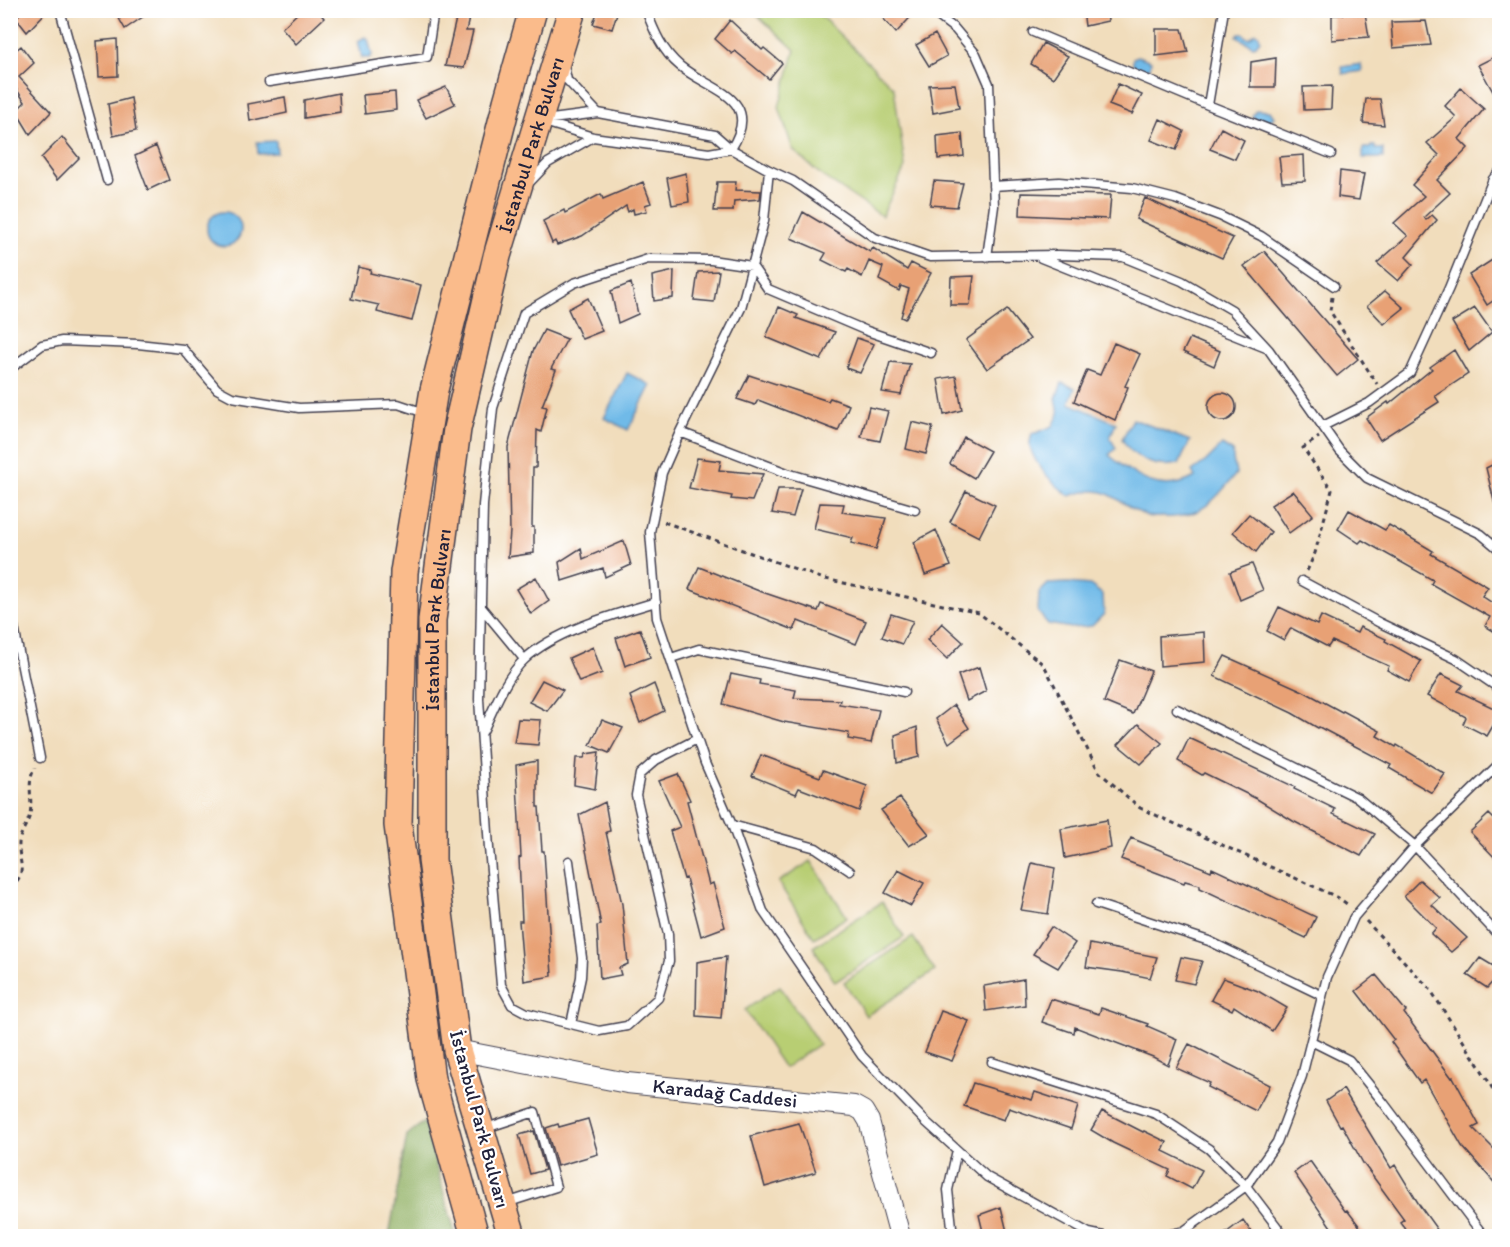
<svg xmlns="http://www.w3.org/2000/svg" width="1510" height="1247" viewBox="0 0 1510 1247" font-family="Itim,sans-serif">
  <rect width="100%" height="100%" fill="#fff"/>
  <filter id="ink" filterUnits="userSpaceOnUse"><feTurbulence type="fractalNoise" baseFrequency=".0167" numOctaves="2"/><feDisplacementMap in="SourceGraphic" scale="12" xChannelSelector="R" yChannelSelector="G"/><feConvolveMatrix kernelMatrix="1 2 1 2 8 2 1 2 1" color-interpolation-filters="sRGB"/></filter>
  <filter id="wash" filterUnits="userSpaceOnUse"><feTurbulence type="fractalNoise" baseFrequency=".008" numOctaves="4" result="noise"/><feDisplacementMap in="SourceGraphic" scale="24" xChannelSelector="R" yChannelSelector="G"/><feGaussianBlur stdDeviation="1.35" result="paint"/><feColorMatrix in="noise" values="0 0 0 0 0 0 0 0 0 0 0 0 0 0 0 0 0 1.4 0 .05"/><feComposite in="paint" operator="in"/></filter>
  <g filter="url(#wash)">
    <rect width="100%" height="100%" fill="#f1ddbc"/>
    <path fill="#b8ce73" stroke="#6d7857" stroke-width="1.5" d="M753,11H816L894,88L905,167L882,216L822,176L793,150L779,107L795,50Z
      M811,861L847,917L814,938L778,882Z
      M882,902L904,937L835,982L813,947Z
      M913,937L935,971L866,1016L844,982Z
      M780,986L819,1044L784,1068L745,1010Z"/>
    <path fill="#92b165" stroke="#5a6a50" stroke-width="1.5" d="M424,1122L456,1236H389L407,1135Z"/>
    <path fill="#6fbae8" stroke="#486e92" stroke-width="1.5" d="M1256,33L1259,35L1260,40L1256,45L1253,46L1237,37L1239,34H1244L1246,37L1249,38Z
      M365,37L368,39L372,55L370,58H362L358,41Z
      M1138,56L1151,61L1150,68L1144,70L1133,66V58Z
      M1361,64L1362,71L1343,74L1342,67Z
      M1256,110L1270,111L1274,117L1269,121H1256L1252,116Z
      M276,141L277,153L258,154L257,142Z
      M1371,146H1375V149H1383V158H1363V148H1371Z
      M207 229a17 17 0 1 1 34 0a17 17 0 1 1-34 0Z
      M627,373L651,385L628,430L604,418Z
      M1062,383L1075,388L1069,403L1116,423L1110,438L1116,448L1109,455C1135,477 1161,496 1195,477L1192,471L1206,461L1222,445L1233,452C1232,460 1235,466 1236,474C1216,499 1201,519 1165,517C1159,517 1152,518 1147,516C1115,503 1109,481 1070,496C1054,485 1036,467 1030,447C1029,443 1031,437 1032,433H1036L1053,426L1059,414L1056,398Z
      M1133,419L1190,441L1179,464C1155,469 1134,460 1122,439Z
      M1067,583L1090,585L1103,595L1104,614L1092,626L1072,628L1048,624L1038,612L1039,593L1048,584Z"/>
    <g id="blocks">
      <path fill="#e8a174" d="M23,10H48L27,32L16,18Z
        M123,10H153L125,29L117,15Z
        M301,10H317L324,18L296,44L282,28Z
        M458,10H471L466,31H473L464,68L445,66Z
        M598,10H618L612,29L593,24Z
        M886,10H917L896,33L881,16Z
        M1083,10H1107L1108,21L1085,26Z
        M1365,13L1369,37L1332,40V15Z
        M730,20L762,50L764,48L782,63L769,79L735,51L732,54L715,39Z
        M1426,21L1431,45L1393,48L1391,22Z
        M1156,29H1182L1188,52L1156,56Z
        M935,34L947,56L929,66L916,45Z
        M117,39L118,76L99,77L97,41Z
        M1043,43L1068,56L1053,78L1031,64Z
        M21,46L34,63L19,77L51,112L30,134L16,111L25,102L13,84L10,86V55Z
        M1500,54V104L1478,65Z
        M1276,58L1275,87H1250L1251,62Z
        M955,84L959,108L933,113L929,85Z
        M1118,84L1142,95L1132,114L1109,105Z
        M1332,86L1331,109L1304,110L1303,87Z
        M446,87L455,104L426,118L416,100Z
        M1461,88L1484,109L1459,139L1468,148L1437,180L1450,193L1424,217L1426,220L1432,215L1437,220L1406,257L1413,264L1398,281L1377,263L1408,236L1394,223L1424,196L1412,185L1439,155L1427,143L1456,117L1445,106Z
        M395,92L396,110L365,114L363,95Z
        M339,93L340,112L304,118V100Z
        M285,97L287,113L250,121L248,104Z
        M131,98L136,131L113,136L108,104Z
        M1366,99H1380L1384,125L1363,123Z
        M1160,119L1184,131L1176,150L1151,140Z
        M1221,128L1244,140L1235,159L1210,149Z
        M962,133L964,156L938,159L937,136Z
        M62,137L79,158L57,180L41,158Z
        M156,146L169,180L148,190L135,156Z
        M1304,155L1305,181L1282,182L1279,157Z
        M1340,171L1364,174L1359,200L1338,197Z
        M686,173L689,202L672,205L667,178Z
        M934,181L963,183L957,207L930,205Z
        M643,182L651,203L645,205L647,211L634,214L633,209L628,212L626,206L582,236L557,245L555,241L552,243L543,221L564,210L565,213L601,194L603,199Z
        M717,182H736L735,190L761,191L760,199L734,201L733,211H714Z
        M1021,193L1111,195L1109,219L1020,215Z
        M1145,198L1233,238L1222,258L1136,219Z
        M803,212L870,252L873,248L907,270L911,263L931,273L905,319L901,317L909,289L901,286L899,291L879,280L883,267L869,261L862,277L848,269L846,272L822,260L826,253L791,238Z
        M1264,251L1358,359L1337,376L1244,266Z
        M1500,255V296L1487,305L1469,275Z
        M358,267L371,270L370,273L421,285L412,321L377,312L379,305L351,299Z
        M674,271L673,298L654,301L652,276Z
        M719,271L714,302L694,300L698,272Z
        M974,276L970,305H950L951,277Z
        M631,283L638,314L618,323L611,291Z
        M1385,291L1404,308L1384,324L1367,306Z
        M588,298L602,331L582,339L568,309Z
        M779,307L798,315L796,318L835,332L821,360L766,337Z
        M1475,308L1492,332L1469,351L1452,322Z
        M1007,310L1030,339L987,369L966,340Z
        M544,330L567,339L551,369L556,370L542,406L547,407L541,432L537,430L536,468H533L532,527H534V553L508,557L510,531L508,447L533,351Z
        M857,338L874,344L860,373L846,368Z
        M1190,338L1220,351L1214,366L1183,352Z
        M1114,343L1140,354L1125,386L1128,387L1115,420L1074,401L1087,370L1100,375Z
        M1454,350L1468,374L1435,396L1439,402L1380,440L1366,418L1388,402L1389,404L1432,369L1430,367Z
        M890,362L910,364L901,395L882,392Z
        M749,375L828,401L830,398L849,405L838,431L758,400L755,405L737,399Z
        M956,376L962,410L944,415L938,379Z
        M1208 407a14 14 0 1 1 28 0a14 14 0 1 1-28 0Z
        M869,407L888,411L880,441L861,437Z
        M912,422L933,427L926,454L906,449Z
        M964,437L990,451L974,478L950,464Z
        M697,458L721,461L719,470L763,474L752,501L731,499L732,496L689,488Z
        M1500,461V504L1495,505L1486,468Z
        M778,489H801L793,517L772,513Z
        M966,491L995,505L979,537L950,522Z
        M1293,491L1313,515L1289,533L1271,505Z
        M820,503L844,504L842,512L886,518L876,549L851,543L853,538L814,529Z
        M1349,510L1385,530L1389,525L1433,551L1431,554L1488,587L1482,596L1497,606L1500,602V635L1485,626L1490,617L1431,584L1433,580L1362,540L1359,543L1338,529Z
        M1249,514L1271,532L1256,552L1233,532Z
        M936,530L951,566L925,575L914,542Z
        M624,541L631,565L605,577L603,568L562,581L559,562L581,548L583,559Z
        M1252,564L1263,590L1240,600L1230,572Z
        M699,567L759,591L818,611L821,604L866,621L856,644L798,621L794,630L689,589Z
        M536,577L549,601L531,614L516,589Z
        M1279,607L1317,625L1321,616L1357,633L1360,627L1386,639L1385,641L1421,661L1409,682L1387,670L1389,666L1332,641L1328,647L1291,628L1284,640L1267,631Z
        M891,614L913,621L902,644L882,637Z
        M942,623L963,642L947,659L927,640Z
        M640,629L650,657L625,666L616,638Z
        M1204,632L1205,662L1160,666L1159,636Z
        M593,647L602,673L579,682L569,658Z
        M1225,656L1303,691L1342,712L1343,711L1380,731L1377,736L1396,747L1397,745L1445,774L1432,793L1389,768L1391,765L1319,727L1318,728L1292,713L1214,676Z
        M1120,660L1151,671L1133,714L1104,702Z
        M979,667L986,691L967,701L958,675Z
        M731,674L760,680L759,684L796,690L794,698L840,700L839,704L879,710L871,743L848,739L849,733L784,722L723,704Z
        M1441,674L1463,685L1458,691L1500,711V714L1487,736L1463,724L1466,717L1427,696Z
        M542,680L563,690L547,711L529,702Z
        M654,684L664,711L640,723L630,696Z
        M954,705L969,728L949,743L936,719Z
        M518,719L541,720L538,745L514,743Z
        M602,720L623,728L609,753L590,745Z
        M1138,724L1162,743L1141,764L1118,745Z
        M917,727L919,757L897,763L895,735Z
        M1189,738L1295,787L1294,789L1335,809L1333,814L1375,834L1361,856L1293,821L1257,799L1204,773L1202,775L1178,761Z
        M599,752L595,789L574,785L576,758H584L586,754Z
        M761,755L820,777L823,770L867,786L859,811L799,788L796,794L752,776Z
        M537,761V807H539L542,851H544L552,976L524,981L519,921H522L519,858L521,857L516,765Z
        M678,774L690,800L687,801L709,885L713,883L725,927L701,936L686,878L684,879L670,831L680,827L659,781Z
        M900,798L929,834L909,846L881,810Z
        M605,802L610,831L606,832L622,904L628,964L619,968L621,975L600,979L597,926L601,925L579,815Z
        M1489,814L1500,825V863L1470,832Z
        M1107,820L1111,848L1065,858L1061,829Z
        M1131,838L1211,871L1212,868L1316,917L1306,938L1200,888V885L1185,881L1184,883L1121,859Z
        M1032,863L1055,868L1048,914L1021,910Z
        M898,870L924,883L911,906L885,893Z
        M1420,880L1440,898L1432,905L1467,938L1451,952L1431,934L1436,928L1404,896Z
        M1051,927L1075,943L1058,968L1033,954Z
        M1090,944L1157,957L1150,978L1122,972L1086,967Z
        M726,957L721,1018L696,1016L697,962Z
        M1181,957L1202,961L1194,984L1175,980Z
        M1480,958L1500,970V974L1487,988L1467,975Z
        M1376,975L1406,1011L1404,1013L1452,1078L1453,1077L1479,1125L1473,1128L1500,1155V1189L1462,1146L1424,1080L1420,1083L1391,1042L1394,1040L1356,991Z
        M1223,978L1258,991L1287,1008L1272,1031L1234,1006L1232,1010L1211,1000Z
        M1024,979L1025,1005L986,1011L984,986Z
        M1051,999L1099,1014L1101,1008L1148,1024L1147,1026L1177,1039L1168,1065L1153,1057L1075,1027L1074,1033L1042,1022Z
        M941,1011L969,1021L952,1061L925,1052Z
        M1189,1044L1270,1085L1256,1111L1208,1087L1210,1083L1176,1068Z
        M973,1083L1032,1100L1035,1092L1078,1106L1071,1129L1009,1108L1004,1120L964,1106Z
        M1343,1089L1391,1168L1395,1165L1420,1206L1438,1231L1431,1236H1411L1400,1222L1404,1219L1363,1163L1342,1125L1340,1126L1326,1101Z
        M1102,1111L1143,1132L1144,1131L1167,1142L1163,1151L1202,1170L1192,1189L1167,1176L1170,1170L1113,1143L1091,1130Z
        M588,1119L598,1154L557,1166L546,1128L558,1124L559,1127Z
        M799,1123L816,1172L765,1187L751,1136Z
        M534,1131L545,1170L530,1174L519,1135Z
        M1310,1161L1345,1211L1347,1210L1367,1236H1337L1294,1173Z
        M1001,1207L1008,1236H984L979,1215Z
        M1243,1220L1254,1236H1222Z"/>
    </g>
  </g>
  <g filter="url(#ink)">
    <use href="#blocks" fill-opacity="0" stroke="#413e4e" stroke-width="1.5"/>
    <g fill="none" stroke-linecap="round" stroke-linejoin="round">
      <defs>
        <path id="service" d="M60,10L107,180
          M930,10L955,29L976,54L989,84L994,206L987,257
          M1033,32L1208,105L1224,10
          M564,66L567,80L598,113
          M269,82L427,57L434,10
          M1208,105L1331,154
          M544,120L598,113L715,135L731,149L769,170L793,181L875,238L930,257L1058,255L1123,257L1182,281L1232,310L1269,350L1340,451L1367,478L1481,534L1500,550
          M541,121L593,137L709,153L731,149C764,97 710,91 680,66C662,51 654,31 646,10
          M769,170L764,221L741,308L680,432L662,473L650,532L657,618L705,763L732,825L763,911L862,1056L925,1121L987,1177L1089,1233L1103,1236
          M527,185L548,163L593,137
          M993,186L1059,182L1132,188L1175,199L1220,216L1261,236L1334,286
          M1041,258L1266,348
          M10,369L42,345L62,341L138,344L183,349L217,389L232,397L299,408L398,404L428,414
          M1323,426L1369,403L1410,373L1449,288L1493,179L1500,171
          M680,432L787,473L915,510
          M1302,581L1380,623L1456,659L1500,689
          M10,607L40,758
          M481,607L524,659
          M671,658L699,649L904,692
          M1177,709L1358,798L1415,846L1500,937
          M483,731C494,708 506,676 525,659C556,630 616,614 656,602
          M697,739L656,760L640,774L636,795L668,934L669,961L658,998L627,1026L599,1031L527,1013L512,1005L501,985L489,848L479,699L483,505L493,408L524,313L574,283L648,259L711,260L752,266L768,289L867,331L931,353
          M732,825L816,848L850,871
          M569,861L582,958L581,977L571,1024
          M1096,904L1209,941L1321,995
          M1311,1041L1349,1060L1383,1102L1480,1231
          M992,1062L1156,1114L1209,1149L1246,1186L1284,1236
          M483,1129L535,1112L556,1187L506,1203
          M953,1236L948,1190L957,1150
          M1163,1236L1184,1231L1246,1186L1277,1142L1302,1076L1327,977L1354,917L1415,846L1500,763"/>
        <path id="tertiary" d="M457,1050L627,1083L854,1106L863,1111L869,1121L900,1236"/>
        <g id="trunk">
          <path d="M475,1236L431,1079L398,825L404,572L434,390L507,102L533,10"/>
          <path id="s1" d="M512,1236L457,1050L432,860V620L457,429L497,256L572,10"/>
        </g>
      </defs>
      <use href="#service" stroke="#413e4e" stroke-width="11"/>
      <use href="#tertiary" stroke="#413e4e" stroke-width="22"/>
      <use href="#trunk" stroke="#413e4e" stroke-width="30"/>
      <path stroke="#413e4e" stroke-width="3" stroke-dasharray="4.5 4.5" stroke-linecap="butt" d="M1332,297L1330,311L1377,384
        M664,522L821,578L979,613L1044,665L1099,772L1140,808L1337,897L1350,906
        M1307,571L1315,553L1332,490L1303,448L1319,437
        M10,887C29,874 18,861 19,844C19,834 28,824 30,814C33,798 26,782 35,768
        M1366,921L1430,989L1486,1077L1500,1102"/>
      <use href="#service" stroke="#fff" stroke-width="8"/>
      <use href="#tertiary" stroke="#fff" stroke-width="20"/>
      <use href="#trunk" stroke="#fabb8b" stroke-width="27"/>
    </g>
  </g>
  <g text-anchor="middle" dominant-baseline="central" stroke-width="4.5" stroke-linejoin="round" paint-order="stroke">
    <g font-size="20" fill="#22223b" stroke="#fff">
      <text stroke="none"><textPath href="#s1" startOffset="1112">İstanbul Park Bulvarı</textPath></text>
      <text stroke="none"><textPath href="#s1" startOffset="626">İstanbul Park Bulvarı</textPath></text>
      <text transform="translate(725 1093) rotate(6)">Karadağ Caddesi</text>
      <text transform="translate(480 1119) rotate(75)">İstanbul Park Bulvarı</text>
    </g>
  </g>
  <rect width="1510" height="1247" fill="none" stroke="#fff" stroke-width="36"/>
</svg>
